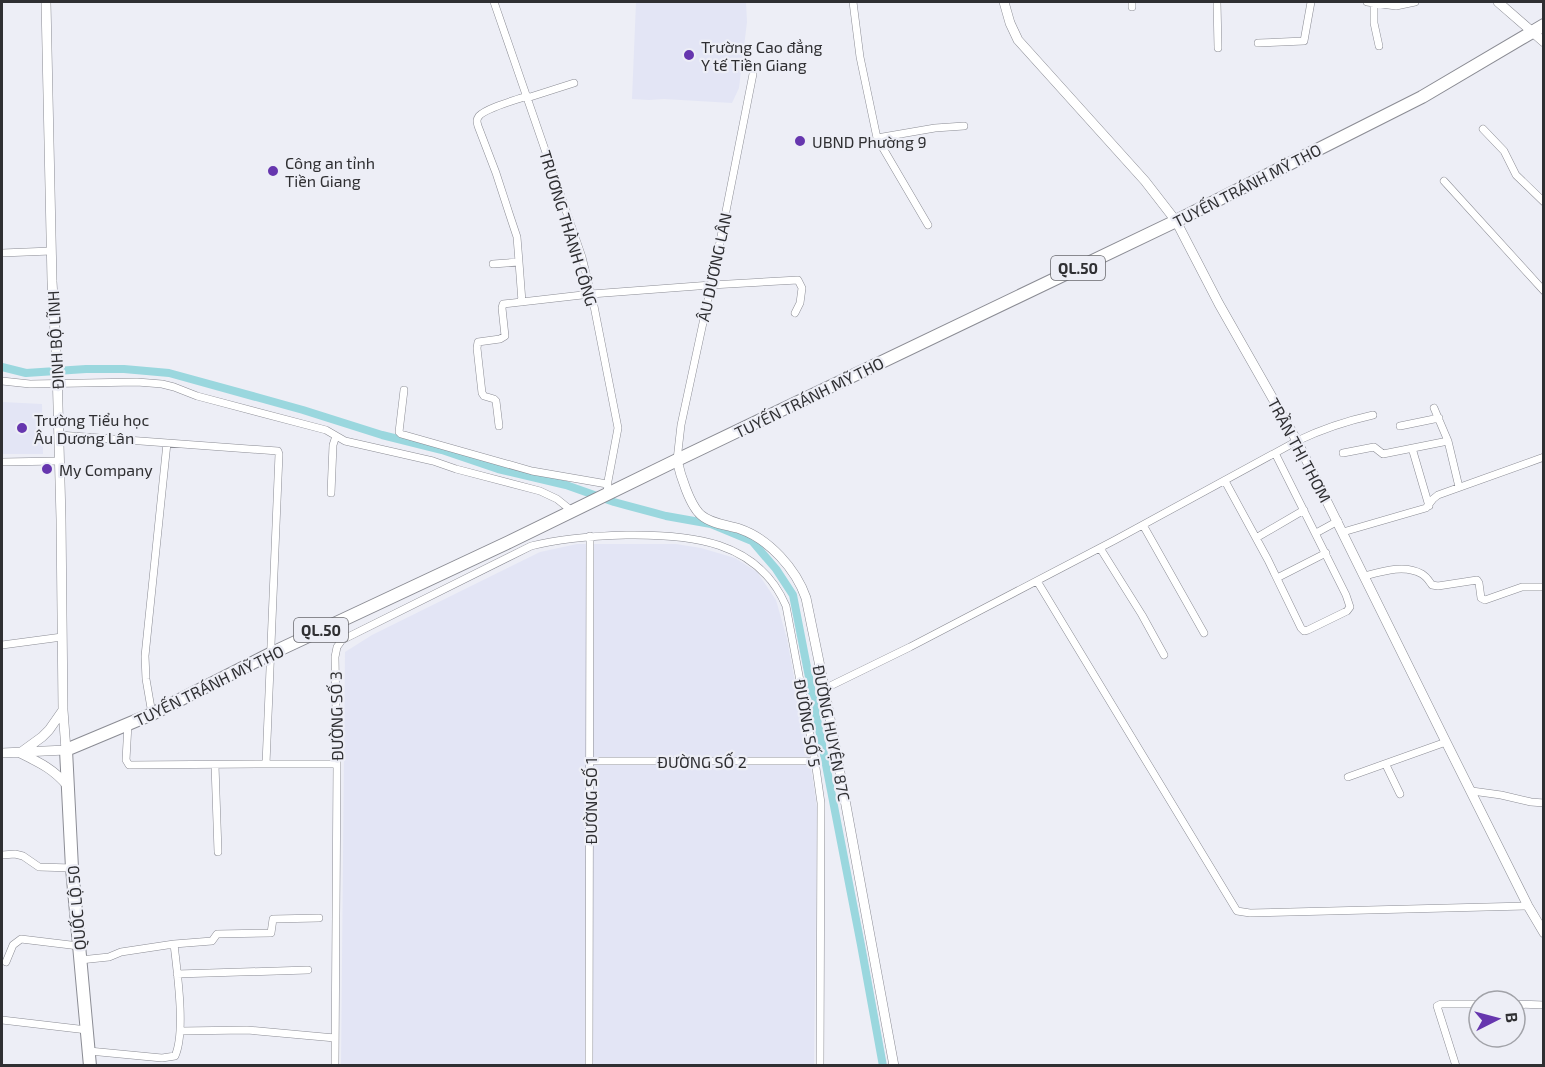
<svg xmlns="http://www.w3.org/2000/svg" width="1545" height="1067" viewBox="0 0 1545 1067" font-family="'Exo 2',sans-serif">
  <rect width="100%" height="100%" fill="#edeef6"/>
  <path fill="#e3e5f5" d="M636,2H746L747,22L739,88L732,103L664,99L649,100L632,99Z
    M2,402L42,404L43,454H2Z
    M577,544H676L701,548L735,558L757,572L776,600L787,639L813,781L817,808L814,1065L341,1066L345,652L372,635L540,552Z"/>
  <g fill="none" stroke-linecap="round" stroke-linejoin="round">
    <path stroke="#9ad7de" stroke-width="8" d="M2,367L26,373L86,369H124L169,373L303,410L382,435L442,450L498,469L566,485L614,502L666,516L711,524L752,541L776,569L793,595L861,945L883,1066"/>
    <defs>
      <path id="street" d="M494,2L582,257L594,306L618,428L608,481L607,495
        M853,2L860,57L877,138L928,225
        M1217,2L1218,48
        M1367,2L1374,3V23L1379,46
        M1374,3L1396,6L1415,2
        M1132,7V2
        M1258,43L1304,41L1311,2
        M527,98L574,83
        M1483,129L1504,151L1516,175L1544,202
        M877,138L935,128L964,126
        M1444,181L1544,291
        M2,253L51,251
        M519,262L522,302
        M493,264L519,262L517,237L509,213L496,173L478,126C477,122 476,120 479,116C486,108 516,100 527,96
        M2,381L30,384L137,382L162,384L174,387L197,396L326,430L345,441L433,461L456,469L540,491L557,499L572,511
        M404,390L399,432L401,434L532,471L607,484
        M1434,408L1448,441L1459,487
        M499,426L496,401L494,399L484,396L482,393L477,348L478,342L500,339L505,336L502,308L503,304L591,294L711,285L798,280L802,288L800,303L795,313
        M1400,426L1439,418
        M59,435L278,451L279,454L266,764
        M1412,448L1429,506
        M1343,453L1374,447L1383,454L1448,441
        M677,460L681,425L715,267L753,74
        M2,462L59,461
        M1225,481L1268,560L1301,628L1304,631L1308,630L1347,611L1350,607L1346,595L1275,453
        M331,493L333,445L336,436
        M1143,525L1204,633
        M1343,532L1426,508L1433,499L1438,495L1544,457
        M1316,533L1338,521
        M1256,538L1304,510
        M1100,548L1142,615L1164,655
        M1365,576C1383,571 1405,564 1422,574C1427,577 1429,581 1432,585L1438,586L1477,580L1479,583L1481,598L1485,600L1522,587H1544
        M1277,578L1326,553
        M1037,581L1237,911L1250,913L1528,906
        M2,645L62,637
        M824,689L910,647L1115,540L1297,441C1322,429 1346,421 1373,415
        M152,714L146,679L145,656L167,443
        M128,724L126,760L129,765L266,764H337
        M590,761H815
        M215,765L218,852
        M1386,765L1400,794
        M1348,777L1446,742
        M1472,791L1501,795L1531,802L1544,803
        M2,855L15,854L23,856L39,867L72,868
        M174,944L212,941L217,934L271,933L273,919L319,918
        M80,960L109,957L121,952L174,944C177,971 186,1032 175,1056L162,1058L89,1051
        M6,962L13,945L21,939L79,946
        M177,974L308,970
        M1515,1004L1544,1005
        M2,1020L87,1030
        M180,1031L247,1030L335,1038
        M335,1066L337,764L335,657L337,647L342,640L531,546C562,538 593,536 626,535C689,534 758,540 786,606L815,761L821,803L820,1066
        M589,1066L590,536
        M1456,1066L1437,1006L1441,1004H1479"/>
      <path id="secondary" d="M1004,2L1010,23L1018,40L1145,181L1176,221L1219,304L1297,441L1446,742L1528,906L1544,933
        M1498,2L1544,42
        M677,460C680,474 690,506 701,515C711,524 728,525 740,529C769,539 796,569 806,598L824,686L894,1066
        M63,710L49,730L42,737L20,753C40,763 52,768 67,785
        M2,753L66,750L63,710L61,519L57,368L52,281L46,2"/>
      <path id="highway" d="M90,1066L72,868L66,750L152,714L270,654L509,542L677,460L1176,221L1422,97L1544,25"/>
    </defs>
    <use href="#street" stroke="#8b8c94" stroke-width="8"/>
    <use href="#secondary" stroke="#8b8c94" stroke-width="10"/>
    <use href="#highway" stroke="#8b8c94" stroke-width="14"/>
    <use href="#street" stroke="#fff" stroke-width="7"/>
    <use href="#secondary" stroke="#fff" stroke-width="9"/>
    <use href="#highway" stroke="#fff" stroke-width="12"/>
  </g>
  <g fill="#6636ae" stroke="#edeef6" stroke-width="2">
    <circle cx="689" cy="55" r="6"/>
    <circle cx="800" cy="141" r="6"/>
    <circle cx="273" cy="171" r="6"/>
    <circle cx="22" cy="428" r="6"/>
    <circle cx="47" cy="469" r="6"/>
  </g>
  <g text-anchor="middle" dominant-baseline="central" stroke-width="4.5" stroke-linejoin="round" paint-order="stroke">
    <g fill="#edeef6" stroke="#68686d" stroke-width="1.5">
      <rect x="1051" y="256" width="54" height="24" rx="4.5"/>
      <rect x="294" y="618" width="54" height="24" rx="4.5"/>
    </g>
    <g font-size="15" font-weight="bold" fill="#2f2f32">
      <text x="1078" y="268">QL.50</text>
      <text x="321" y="630">QL.50</text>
    </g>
    <g font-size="16" fill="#2f2f32" stroke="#edeef6" text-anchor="start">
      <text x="701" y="46">Trường Cao đẳng<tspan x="701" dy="18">Y tế Tiền Giang</tspan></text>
      <text x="812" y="141">UBND Phường 9</text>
      <text x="285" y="162">Công an tỉnh<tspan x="285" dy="18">Tiền Giang</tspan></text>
      <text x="34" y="419">Trường Tiểu học<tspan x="34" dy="18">Âu Dương Lân</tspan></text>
      <text x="59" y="469">My Company</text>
    </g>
    <g font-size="16" fill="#2f2f32" stroke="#edeef6">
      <text transform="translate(1247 185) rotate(-27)">TUYẾN TRÁNH MỸ THO</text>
      <text transform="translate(569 228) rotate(73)">TRƯƠNG THÀNH CÔNG</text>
      <text transform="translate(714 267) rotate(-78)">ÂU DƯƠNG LÂN</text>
      <text transform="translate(55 340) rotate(-93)">ĐINH BỘ LĨNH</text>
      <text transform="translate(809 397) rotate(-26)">TUYẾN TRÁNH MỸ THO</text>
      <text transform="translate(1300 450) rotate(62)">TRẦN THỊ THƠM</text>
      <text transform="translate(209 685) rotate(-26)">TUYẾN TRÁNH MỸ THO</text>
      <text transform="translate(336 716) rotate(-91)">ĐƯỜNG SỐ 3</text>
      <text transform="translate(808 723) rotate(80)">ĐƯỜNG SỐ 5</text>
      <text transform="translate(832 733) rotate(79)">ĐƯỜNG HUYỆN 87C</text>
      <text x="702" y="761">ĐƯỜNG SỐ 2</text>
      <text transform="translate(590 801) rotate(-90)">ĐƯỜNG SỐ 1</text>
      <text transform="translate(76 908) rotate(-95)">QUỐC LỘ 50</text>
    </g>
  </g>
  <rect width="1545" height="1067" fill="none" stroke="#2f2f32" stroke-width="6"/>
  <g transform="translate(1497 1019) rotate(84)"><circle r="28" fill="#edeef6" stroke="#a1a2a8" stroke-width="1.5"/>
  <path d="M0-4.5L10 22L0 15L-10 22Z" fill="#6636ae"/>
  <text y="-9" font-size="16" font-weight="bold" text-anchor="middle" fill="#2f2f32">B</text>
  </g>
</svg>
